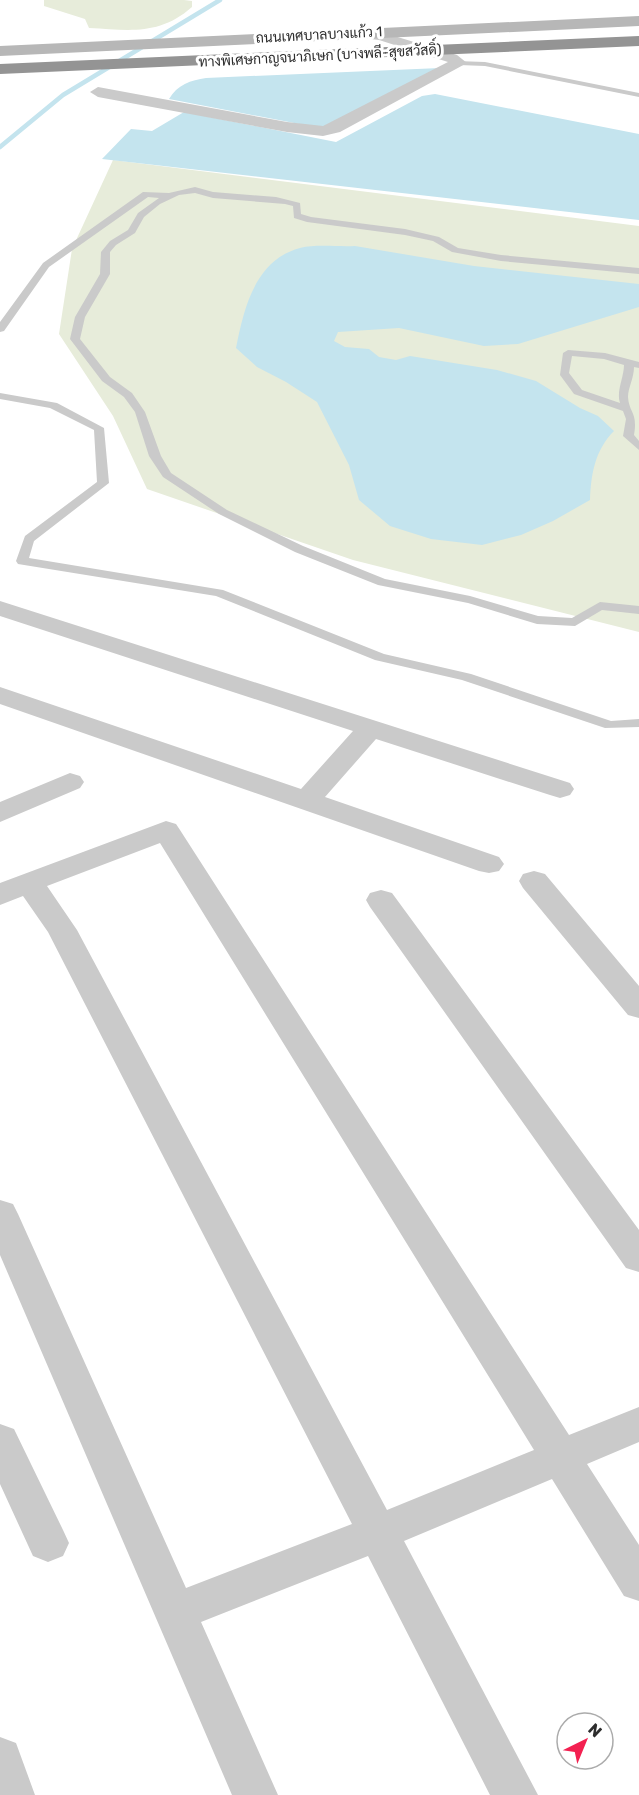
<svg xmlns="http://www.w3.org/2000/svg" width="639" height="1795" viewBox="0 0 639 1795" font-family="Rubik,Sarabun,sans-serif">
  <rect width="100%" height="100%" fill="#fff"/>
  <path fill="#e7ecda" d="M44,0H184L192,1V7C159,36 129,30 89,28L85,19L44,6Z
    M113,160L639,226V632L353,560L147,489L113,416L59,334L72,249Z"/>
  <path fill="#c4e4ee" d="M440,68L333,126L315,127L169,99C177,85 191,80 206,78Z
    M435,94L639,134V220L102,159L131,129L152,131L184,112L336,142L422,96Z
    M355,246L474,266L639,284V307L518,344L484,346L399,328L338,332L334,341L345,347L369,349L379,357L396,360L410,356L435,360L497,370L536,381L580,408L598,416L614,431C595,450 591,474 590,500L553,521L521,535L482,545L431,539L390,526L359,500L349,465L317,402L286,382L257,367L236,348C244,308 255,260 300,248C316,244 338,247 355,246Z"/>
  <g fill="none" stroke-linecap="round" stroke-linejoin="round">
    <path stroke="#c4e4ee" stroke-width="4.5" d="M0,147L63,95L220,0"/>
    <path fill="#cacaca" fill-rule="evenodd" d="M456,61L485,62L639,93V97L485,66L459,65Z
      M195,187L213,192L276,197L300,203L301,214L311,217L405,229L439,237L458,248L501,255L639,268V274L501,261L452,252L433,241L405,235L307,222L294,218L293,206L285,204L213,198L195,193L179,195L160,204L144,217L135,233L116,245L110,252V274L85,317L80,339L110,377L132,393L145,412L161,456L171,473L227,510L303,546L385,579L470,596L538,616L572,618L600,602L639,606V614L602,610L575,626L537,624L468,603L378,585L295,552L219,514L163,477L149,456L135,412L124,397L102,381L70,339L75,317L100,274L101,252L110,241L128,230L138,213L159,198L148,197L49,267L4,331L0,332V322L43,263L143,192L169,193Z
      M568,350L605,353L639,362V368L634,367C634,378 628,388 628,397C629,413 638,412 634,435L639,441V450L623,436L626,419L623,411L574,394L560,375L563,353ZM572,356L604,359L624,365C624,377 616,392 620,403L582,390L569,373Z
      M0,393L57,403L104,428L109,483L34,541L29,558L223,590L384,654L471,674L611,721L639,719V727L605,728L462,680L375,660L216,596L18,564L16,561L25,536L97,482L94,430L50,408L0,399Z"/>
    <path fill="#cacaca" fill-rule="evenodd" d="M350,29L381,32L457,55L467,63L340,132L323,136L287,132L98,97L90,92L98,87L287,122L323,126L448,62L379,40L345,36L343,33Z
      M0,601L570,783L574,789L570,795L560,798L550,795L376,739L325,797L499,857L504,864L499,871L489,873L479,871L0,704V687L301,789L353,731L0,616Z
      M70,773L80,776L84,782L80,788L0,822V802Z
      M166,821L176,824L180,830L569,1435L639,1407V1442L587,1464L639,1545V1601L624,1596L552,1479L404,1541L538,1795H490L368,1556L201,1622L278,1795H232L0,1255V1200L13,1204L18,1214L186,1588L352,1524L48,932L23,896L0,905V883ZM160,843L534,1450L387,1510L77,930L47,886Z
      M534,871L545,874L639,986V1018L628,1015L523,888L519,881L523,874Z
      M381,890L392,893L639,1230V1272L626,1268L370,907L366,900L370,893Z
      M0,1424L14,1429L63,1530L69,1543L63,1556L48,1562L33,1556L0,1484Z
      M0,1737L16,1743L35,1795H0Z"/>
    <path fill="#b7b7b7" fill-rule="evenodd" d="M639,16V26L0,56V46Z"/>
    <path fill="#949494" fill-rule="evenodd" d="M639,36V46L0,74V64Z"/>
  </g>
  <g text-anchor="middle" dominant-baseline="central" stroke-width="6" stroke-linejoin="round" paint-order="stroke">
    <g font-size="14" fill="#2d2d2d" stroke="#fff">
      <text transform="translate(319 35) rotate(-3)">ถนนเทศบาลบางแก้ว 1</text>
      <text transform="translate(320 56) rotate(-3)">ทางพิเศษกาญจนาภิเษก (บางพลี-สุขสวัสดิ์)</text>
    </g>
  </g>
  <g transform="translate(585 1741) rotate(43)"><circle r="28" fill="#ffffff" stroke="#ababab" stroke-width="1.5"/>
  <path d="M0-4.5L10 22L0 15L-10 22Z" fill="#f32151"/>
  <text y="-9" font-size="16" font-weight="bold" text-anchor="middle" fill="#2d2d2d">N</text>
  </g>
</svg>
